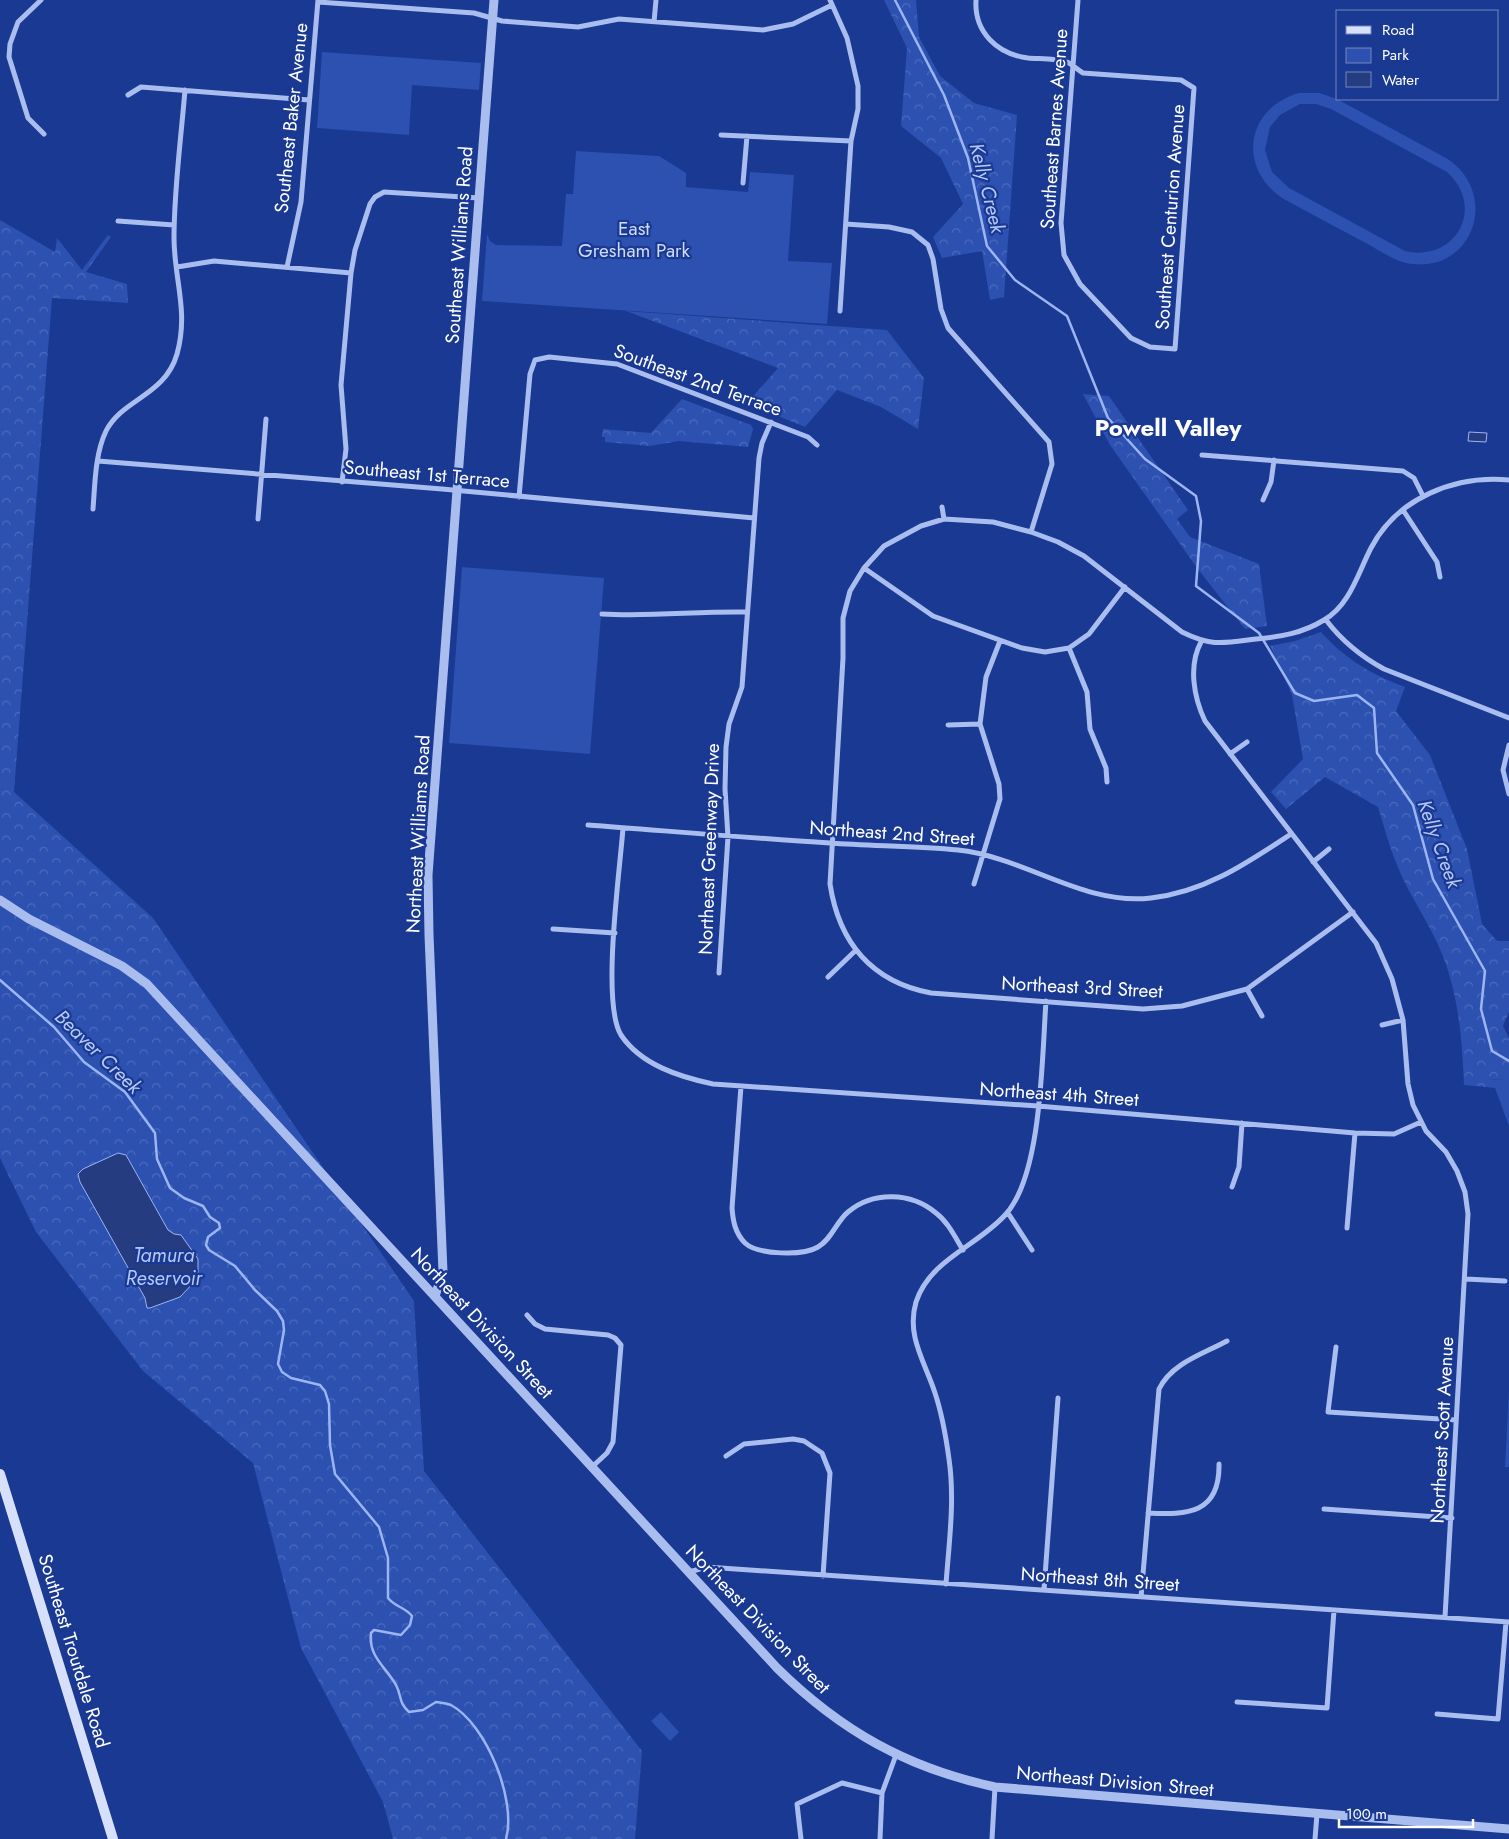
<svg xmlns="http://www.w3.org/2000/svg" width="1509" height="1839" viewBox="0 0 1509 1839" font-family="Jost,sans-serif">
  <defs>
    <pattern id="forest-crowns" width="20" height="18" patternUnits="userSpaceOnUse" patternTransform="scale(1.25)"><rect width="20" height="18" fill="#2c51b1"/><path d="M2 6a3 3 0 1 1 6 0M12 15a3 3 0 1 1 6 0" fill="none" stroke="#4c6bbd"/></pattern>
  </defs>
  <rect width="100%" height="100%" fill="#193993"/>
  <path fill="#2c51b1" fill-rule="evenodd" d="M322,52L481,63L479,90L412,85L409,135L317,128Z
    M1299,93H1319L1337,99L1446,158C1499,191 1476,271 1412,264C1395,262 1379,250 1364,242C1336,227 1309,213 1282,198C1237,167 1246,108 1299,93ZM1300,104H1316L1331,109L1447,172C1486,207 1456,263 1405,251L1289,188L1272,172L1265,150L1270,127L1280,115Z
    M576,151L659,156L686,173V187L748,192L750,172L794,175L788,261L832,263L827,324L482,301L487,234L490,241L496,245L562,246L566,194H573Z
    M462,567L604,578L590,754L449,743Z
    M1486,1079L1509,1080V1126L1495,1088L1486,1087Z
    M1509,1389V1467H1505Z
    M661,1712L679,1732L670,1741L651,1721Z"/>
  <path fill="url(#forest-crowns)" d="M884,0H916L919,37L940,76L974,103L1017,115L1004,297L990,300L982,251L942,258L933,237L963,204L941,158L901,126L907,48Z
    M0,220L55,252L57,238L82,270L108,235L111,237L86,272L127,284L128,303L52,298L14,792L153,918L414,1301L424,1471L642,1751L635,1839H393L383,1802L301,1648L253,1463L143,1371L36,1232L0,1158Z
    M626,311L887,330L924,378L918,429L881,407L837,390L805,427L778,416L779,413L748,402L778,368Z
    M1083,394L1109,396L1188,510L1177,519L1190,537L1259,564L1267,626L1245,629L1197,568L1110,445Z
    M682,399L751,425L753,429L748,447L679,441L650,446L605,442V437H602L603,429L651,433Z
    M1321,632C1345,659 1371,674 1405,687L1396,711L1430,755L1467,849L1482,924L1497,941H1509V1012L1503,1026L1509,1038V1080L1487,1079L1486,1087L1464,1085C1462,1040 1459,996 1442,954C1430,923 1409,896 1397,865C1389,846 1384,826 1378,807L1325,777L1286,809L1271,792L1303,759L1292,695L1270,646L1295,641Z"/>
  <path fill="#253c80" stroke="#9cb5f2" d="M1469,432L1487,433L1486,442L1468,441Z
    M118,1153L126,1155L168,1230L174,1234L181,1235L198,1259V1278L180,1297L150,1308H147L145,1298L80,1182L78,1174L83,1169Z"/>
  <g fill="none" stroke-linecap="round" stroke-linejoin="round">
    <path stroke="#9cb5f2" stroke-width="2.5" d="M895,0L944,95L968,158L987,246L1015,280L1067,316L1108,418L1145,459L1196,496L1201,521L1196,586L1259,633L1295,693L1314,701L1357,695L1374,708L1377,753L1413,805L1433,879L1485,971L1481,1009L1492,1051L1509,1061
      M0,980L54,1027L84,1062L125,1092L155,1133L157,1159L170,1188L184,1198L203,1206L210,1217L219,1223L220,1228L208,1237L206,1245L209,1250L235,1266L255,1290L277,1311L283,1321L284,1330L278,1364L282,1372L291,1378L320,1385L325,1391L329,1404L330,1445L335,1474L379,1527L388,1558V1598C395,1607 405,1607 412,1616L410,1625L401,1635L374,1630L371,1633C368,1656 385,1666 396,1685C402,1696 398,1702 409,1712L423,1710L436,1702C441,1703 446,1703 451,1705C486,1724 517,1800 506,1839"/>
    <path stroke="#aabdef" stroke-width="5" d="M41,0L18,22L10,44L9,57L28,118L44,134
      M830,0L847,38L858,86V109L851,141L840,311
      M976,0C974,32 997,54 1028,58C1039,59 1056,58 1067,62C1073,65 1078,70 1083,73L1181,80L1194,88L1175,349L1150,347L1131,338L1080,284L1064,255L1061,223L1078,0
      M318,2L474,13L502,21L578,27L619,19L763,30L793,24L832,5
      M654,22L656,0
      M128,95L141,87L309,100
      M721,135L851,141
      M743,183L747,136
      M118,221L174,225
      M846,224L889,227L912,232L928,245L933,259L941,309L948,328L1049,442L1052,464L1031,532
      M177,267L214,261L351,273
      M287,267L301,202L318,0
      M1202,455L1403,471L1414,478L1423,496
      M98,461L442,489L754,518
      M342,482L346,449L341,385L351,273L355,250L370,204L375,197L384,192L479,198
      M519,497L530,374L535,360L549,357L617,364L808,437L817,445
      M1263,500L1271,482L1274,460
      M942,507L944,519
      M93,509C95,484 95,454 106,431C122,399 165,396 177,354C189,311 174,279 174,238C174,189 181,139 185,90
      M1403,510L1437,562L1440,577
      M258,519L266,419
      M864,568L933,616L1022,648L1045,652L1069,648L1089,634L1125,587
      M602,614C651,617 698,611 746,612
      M1326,620C1342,641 1360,656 1384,669L1509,718
      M1201,642C1188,666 1194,698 1205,721L1376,943L1392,979L1403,1020L1408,1084L1413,1105L1426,1131L1446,1152L1457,1171L1465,1192L1468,1214L1445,1617
      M1069,648L1087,692L1090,729L1106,768L1107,782
      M948,725L980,724
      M1509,745L1503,770L1509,794
      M1230,754L1247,742
      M588,825C668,831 749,838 830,843C872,846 916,846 958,850C1025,857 1083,906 1151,898C1205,892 1247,863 1291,834
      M623,828C620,870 601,1003 621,1035C641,1065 680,1077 713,1084L1038,1106L1355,1133L1394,1134L1421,1122
      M1313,862L1329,849
      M974,884L1000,799L999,784L980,724L986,677L1000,641
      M1353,912L1247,989L1182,1006L1143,1009L931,993C872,982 839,943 830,884L843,658V618L850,591L864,568L884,546L921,526L944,519L993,522L1031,532L1058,542L1084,556L1182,632C1212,647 1224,643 1256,639C1280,637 1303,633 1324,620C1350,605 1358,573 1371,548C1397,498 1455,475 1509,480
      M553,929L615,933
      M719,973L728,837L725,789L726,747L729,724L742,687L759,458L762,443L771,422
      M828,977L855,951
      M1247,989L1262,1016
      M1382,1025L1403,1020
      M741,1086L732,1208C733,1221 735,1233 745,1243C758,1255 803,1256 818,1247C832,1239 836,1222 848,1212C873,1191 911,1192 936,1213C948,1222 955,1237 963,1250
      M1232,1187L1239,1167L1242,1123
      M1008,1213L1032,1250
      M1347,1228L1355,1133
      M1466,1279L1505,1281
      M527,1315L535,1324L545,1329L608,1335L615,1338L621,1345L613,1442L607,1453L592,1467
      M1336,1347L1328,1412L1456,1420
      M726,1456L744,1444L793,1439L804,1441L822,1453L830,1473L823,1576
      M1324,1509L1452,1518
      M1148,1513C1187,1515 1220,1514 1219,1464
      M689,1572L707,1567L1509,1622
      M946,1584C949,1543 955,1500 949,1459C946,1437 942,1414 935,1393C925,1362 906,1336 916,1302C930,1259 978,1246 1006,1214C1042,1174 1042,1056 1046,1001
      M1044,1590L1058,1398
      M1141,1597L1159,1389C1172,1363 1203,1354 1227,1341
      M1237,1702L1327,1708L1334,1610
      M1437,1714L1498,1719L1506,1622
      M801,1839L797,1804L842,1783L882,1793
      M880,1839L882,1793L896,1755
      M992,1839L995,1787
      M1315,1839L1317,1814"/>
    <path stroke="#aabdef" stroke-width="9" d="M0,900L29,919L122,966L147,984L777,1668C841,1731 907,1768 995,1787L1509,1829
      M435,1296L443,1272L429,935L428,875L494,0"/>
    <path stroke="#d7e0fb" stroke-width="10" d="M0,1474L113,1839"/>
  </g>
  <g text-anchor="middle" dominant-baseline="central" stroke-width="4.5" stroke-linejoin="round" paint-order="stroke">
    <g font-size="19" fill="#fff" stroke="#193993">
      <text transform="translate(291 118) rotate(-84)">Southeast Baker Avenue</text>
      <text transform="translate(1054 129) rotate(-86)">Southeast Barnes Avenue</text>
      <text transform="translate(1170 217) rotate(-86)">Southeast Centurion Avenue</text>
      <text transform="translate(459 245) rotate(-86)">Southeast Williams Road</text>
      <text transform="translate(698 380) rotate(20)">Southeast 2nd Terrace</text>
      <text transform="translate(427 474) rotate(5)">Southeast 1st Terrace</text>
      <text transform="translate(892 833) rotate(4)">Northeast 2nd Street</text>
      <text transform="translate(418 834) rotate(-87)">Northeast Williams Road</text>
      <text transform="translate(709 849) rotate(-88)">Northeast Greenway Drive</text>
      <text transform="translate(1082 987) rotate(3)">Northeast 3rd Street</text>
      <text transform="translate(1059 1094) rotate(4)">Northeast 4th Street</text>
      <text transform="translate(482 1323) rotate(47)">Northeast Division Street</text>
      <text transform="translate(1442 1430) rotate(-87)">Northeast Scott Avenue</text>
      <text transform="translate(1100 1579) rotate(4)">Northeast 8th Street</text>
      <text transform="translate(758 1619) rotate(46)">Northeast Division Street</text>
      <text transform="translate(74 1651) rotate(73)">Southeast Troutdale Road</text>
      <text transform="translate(1115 1781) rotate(5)">Northeast Division Street</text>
    </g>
    <g font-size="19" fill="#d0dcfb" stroke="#193993">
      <text x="634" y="228">East<tspan x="634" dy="22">Gresham Park</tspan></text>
    </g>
    <g font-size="20" font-style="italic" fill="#b6c8f6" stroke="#193993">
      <text transform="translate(987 188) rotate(76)">Kelly Creek</text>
      <text transform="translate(1439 844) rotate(70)">Kelly Creek</text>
      <text transform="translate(98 1052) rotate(44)">Beaver Creek</text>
      <text x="164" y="1255">Tamura<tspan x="164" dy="23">Reservoir</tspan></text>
    </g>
    <g font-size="24" font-weight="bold" fill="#fff" stroke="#193993">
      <text x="1168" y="427">Powell Valley</text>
    </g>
  </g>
  <rect x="1336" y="10" width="162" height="90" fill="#193993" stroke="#7588be"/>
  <rect x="1346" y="26" width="25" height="8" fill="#d7e0fb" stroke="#7588be"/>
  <text x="1382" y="35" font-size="15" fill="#ffffff">Road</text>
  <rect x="1346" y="48" width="25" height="15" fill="#2c51b1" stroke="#7588be"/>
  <text x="1382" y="60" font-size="15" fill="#ffffff">Park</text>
  <rect x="1346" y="72" width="25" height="15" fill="#253c80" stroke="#7588be"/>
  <text x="1382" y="85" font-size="15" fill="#ffffff">Water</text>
  <path d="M1339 1819v8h134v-8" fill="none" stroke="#ffffff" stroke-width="2.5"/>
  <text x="1346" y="1819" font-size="15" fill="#ffffff" stroke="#193993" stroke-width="4" paint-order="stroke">100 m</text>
</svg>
